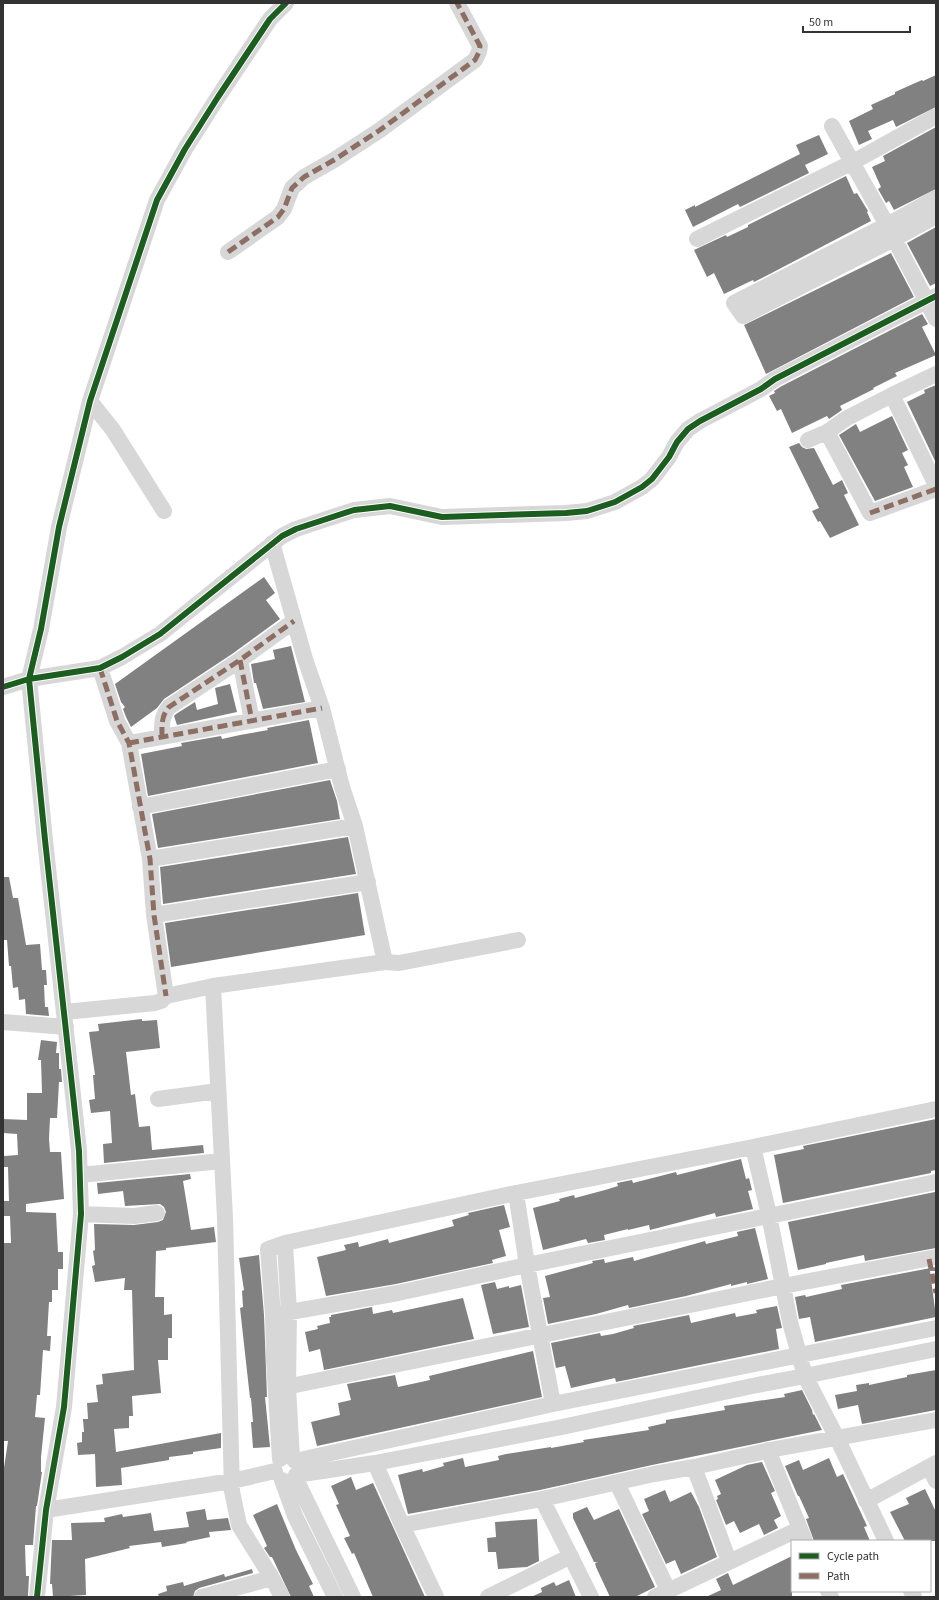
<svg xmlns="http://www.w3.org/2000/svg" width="939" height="1600" viewBox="0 0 939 1600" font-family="'Source Sans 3',sans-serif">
  <rect width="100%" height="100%" fill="#fff"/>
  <path fill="#818181" d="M936,75V107L896,127L893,120L868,131L872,139L859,145L849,121L873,109L871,105L895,94V92L922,80L923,81Z
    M936,127V189L894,210L889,201L886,203L878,189L881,187L872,167L885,161L883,156Z
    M819,135L828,154L805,165L809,173L740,207L738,204L693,227L685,210L695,205V207L800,154L796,145Z
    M846,176L854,194L857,193L868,211L867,212L871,221L764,277L754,282L753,280L724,294L714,273L707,277L694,250L726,235L727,237L748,227V225Z
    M936,227V283L930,286L907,243Z
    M891,253L914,297L766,374L744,325Z
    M922,314L928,324L922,327L936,355L895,373L897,376L873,388L874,389L840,406L842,410L829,419L827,416L792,433L781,409L777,411L769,396L775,393L774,391L780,387Z
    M936,385V463L907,402L925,393L924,390Z
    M892,416L908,450L902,453L908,465L904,467L913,487L875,501L839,435L856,424L860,432Z
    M799,443L802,447L806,449L814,448L833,485L842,480L848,493L844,495L859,525L830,538L820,521L818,522L812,511L819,508L789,447Z
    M264,577L275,593L266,600L280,619L232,654L164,699L157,708L131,727L126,717L123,709L125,707L121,702L115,684Z
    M291,646L305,702L263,709L256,683H254L251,664L275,659L273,650Z
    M230,684L237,712L177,725L174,716L176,714L195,702L197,710L218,704L215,688Z
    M309,720L318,763L148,796L141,754L182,746L181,743L221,736L222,739L240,735L268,730L267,728Z
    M330,780L337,801L340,819L158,848L152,814Z
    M348,837L356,874L163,904L160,867Z
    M3,877H9L13,898H18L26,945L40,944L42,970H46L47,985H44L45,1007H48L49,1016L26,1014L25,999L19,1000L18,987L13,988L11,966H9L7,940H3Z
    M358,893L365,935L171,967L165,923Z
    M142,1019V1021L157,1020L160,1048L126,1052L131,1095L135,1094L139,1127L150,1126L152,1150L203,1145L204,1153L104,1163L103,1144L112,1143L110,1111L91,1113L89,1100L95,1099L93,1075H95L89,1032L99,1031L98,1024Z
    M41,1040L57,1042L56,1053H59V1069H61L62,1082H59L57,1118H50L49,1139L50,1152H61L64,1199L26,1204V1212L56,1213L58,1252H63V1269H58V1290H52V1302H49L47,1336H51L50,1351L43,1350L40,1395H37L35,1417L45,1418L41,1457V1472H42L37,1506H36L33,1545H25L26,1576H29L28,1596L3,1597V1468H4L8,1441H3V1243H11L10,1216H3V1201H9L8,1167H4V1156L18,1155L17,1134L3,1133V1119L27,1120V1093H42L41,1060H38Z
    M936,1119V1170L931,1171V1173L783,1203L774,1155L804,1149L803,1146Z
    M741,1159L746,1179L749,1178L752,1190L748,1191L753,1209L716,1217L715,1213L650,1230L649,1225L628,1230V1229L604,1235L605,1240L588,1243L586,1239L543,1250L533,1208L560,1201L559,1199L574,1195L575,1198L605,1190L618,1186L617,1183L632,1180L633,1183L676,1172L677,1175Z
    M190,1174L191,1179L183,1181L191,1230L214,1227L216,1242L166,1248V1250L156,1251L155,1297H164V1315L172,1314V1338H168V1360H158L161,1393L132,1396L133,1416H129V1428L114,1429L116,1452L221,1433V1448L193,1452V1454L169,1457V1460L121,1468L122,1485L96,1487L95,1454L78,1455L77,1443L82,1442V1432H84L83,1419H88L87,1403L98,1402L96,1385L103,1384L102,1374L134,1370L132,1290H124L125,1278L95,1282L92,1266L95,1265L93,1251L95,1250L94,1224L134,1225L158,1222L163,1220L166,1212L164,1207L160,1204L125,1206L123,1191L98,1194L97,1183Z
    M935,1192L936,1248L865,1261L864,1255L826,1263V1264L798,1270L788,1222Z
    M504,1205L510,1227L499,1230L506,1256L492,1260L493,1263L396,1284L326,1296L317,1257L346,1250L344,1245L358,1242L359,1247L388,1239L389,1243L454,1226L452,1220L469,1215L468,1213Z
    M755,1228L768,1279L747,1284V1282L731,1286V1284L686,1296L629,1308L628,1305L596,1314L548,1324L543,1298L550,1297L545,1276L593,1263L592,1261L604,1259L605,1263L633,1257L634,1261L705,1241L706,1244L738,1236L737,1232Z
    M259,1255L264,1315L267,1397H265L270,1447L253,1448L251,1422H253L251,1398H250L240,1308L243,1307L242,1291L244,1290L239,1258Z
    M936,1267V1271H930L936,1317L815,1342L810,1317L799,1319L795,1297L805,1295L806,1297L842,1289L841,1285Z
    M495,1282L497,1289L509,1286V1288L521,1285L529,1327L493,1334L481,1285Z
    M463,1298L474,1339L324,1370L320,1349L309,1352L305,1332L318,1329L317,1326L330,1323L329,1317H331V1315L372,1307L373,1314L392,1310L393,1313Z
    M777,1306L782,1328L776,1329L779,1349L616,1382L615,1378L571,1388L565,1366L556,1368L551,1343L600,1333L601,1336L613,1334L634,1328L633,1326L689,1315L691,1323L735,1313L736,1317L757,1313L756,1310Z
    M533,1351L542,1397L317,1446L311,1422L340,1415L338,1403L351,1400L347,1384L395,1375L398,1387L430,1380L429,1376Z
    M936,1370V1410L862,1424L858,1405L838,1409L835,1395L857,1391L856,1385L869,1383V1385L907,1377V1375Z
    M802,1390L812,1410L813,1415L814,1414L822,1430L652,1465L540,1490L408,1514L398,1475L422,1469L423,1472L444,1466L443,1463L463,1458L465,1467L499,1460L498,1456L506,1454L551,1447V1448L584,1442L583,1440L649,1430L648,1427L666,1423V1420L725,1410L724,1406L785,1397L784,1394Z
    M829,1458L837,1477L843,1474L867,1526L864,1527L870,1541H814L806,1519L809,1518L799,1496H798L785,1466L799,1460L803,1470Z
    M762,1462L775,1491L771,1493L781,1516L774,1520L778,1528L764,1535L759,1524L740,1533L734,1521L726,1525L716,1500L718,1499L717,1496L721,1494L715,1480L747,1465Z
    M351,1477L356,1490L373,1483L425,1597H373L354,1553L352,1554L344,1538L350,1536L336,1505L339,1504L331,1486Z
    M925,1489L936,1512V1541H905L890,1512L909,1504L906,1498Z
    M665,1490L670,1502L691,1492L699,1507L717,1557L681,1574L675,1560L666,1564L642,1514L649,1511L644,1499Z
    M277,1504L296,1550L313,1584L309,1586L314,1597H291L272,1557H270L264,1548L267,1546L253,1515Z
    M587,1507L594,1520L619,1509L655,1587L635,1597H610L596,1567L595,1563L598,1562H594L573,1518V1513Z
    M205,1509L207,1520L228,1518L231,1530L209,1532L210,1537L186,1542L187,1543L162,1547L161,1542L129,1546L130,1548L85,1559L86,1595L53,1597L52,1584H50L52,1540H72L71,1523L105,1522L104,1518L122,1514L123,1517L151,1513L154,1531L189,1527L186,1512Z
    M537,1519L539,1561L527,1567L498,1569L496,1552H488L487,1538L496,1537L495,1522Z
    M792,1556V1597H706L721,1590L716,1579L728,1573L733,1585Z
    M252,1569L253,1573L199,1588L195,1591L193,1597H159L158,1594L167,1591L166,1586L183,1582L184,1586L224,1574L225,1577Z
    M569,1580L576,1597H531L542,1592L541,1588L554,1582L556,1586Z"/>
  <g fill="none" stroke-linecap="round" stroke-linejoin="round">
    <path stroke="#d7d7d7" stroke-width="16" d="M832,126L887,225L936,319
      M936,198L887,225L734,303L743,316L894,239L936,216
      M697,239L853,162L936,116
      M228,252L278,217L284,209L292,188L304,177L334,160L380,130L475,60L479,52L480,46L457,3
      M936,374L892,395L936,485
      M892,395L847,418L827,432L870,513L936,489
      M90,401L113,430L164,511
      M808,440L827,432
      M272,543L305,659L322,708L342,787L355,826L385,962
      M240,660L252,721
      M100,668L117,721L129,743L150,859L154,915L166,996
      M3,687L29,679L100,668L122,657L160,634L282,536L296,529L354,510L390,506L442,517L566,513L587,511L615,502L642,487L652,479L669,457L677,442L688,429L700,421L761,389L775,379L936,296
      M162,737C162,726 161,716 169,707L240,660L294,621
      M129,743L322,708
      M140,807L338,769
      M150,859L355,826
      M154,915L368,882
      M213,986L225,1218L232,1491L239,1525L272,1578L282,1597
      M65,1012L155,1003L161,1001L166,996L213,986L385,962L399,963L518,940
      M3,1022L66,1027
      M158,1099L218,1091
      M753,1147L769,1215L790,1322L805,1376L837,1438L886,1541
      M80,1175L222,1161
      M516,1193L527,1265L553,1404
      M81,1214L134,1216L157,1213
      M285,1243L289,1312L288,1387L292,1458
      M273,1315L398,1293L527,1265L936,1182
      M276,1389L783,1286L936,1257
      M768,1450L805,1541
      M280,1459L274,1360L273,1315L268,1249L285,1243L516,1193L753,1147L936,1109
      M295,1461L553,1404L936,1328
      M375,1463L402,1525L542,1499L654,1474L694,1467L775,1449L936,1420
      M694,1467L729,1561
      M929,1467L936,1481
      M296,1475L375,1463L562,1427L752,1386L805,1376L936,1349
      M295,1477L353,1597
      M282,1480L295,1516L335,1597
      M617,1483L668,1590
      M542,1499L591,1597
      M866,1501L936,1463
      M46,1510L232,1481L275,1471
      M402,1525L436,1597
      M828,1591L831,1597
      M911,1591L914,1597
      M37,1597L46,1510L64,1407L81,1214L79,1151L74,1104L45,840L29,679L41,629L59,527L90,401L157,200L185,149L218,97L270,19L286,3
      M202,1597L272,1578
      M488,1597L571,1556
      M655,1597L799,1529"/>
    <path stroke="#8d6e63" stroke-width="5" stroke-dasharray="10 5" stroke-linecap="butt" d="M228,252L278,217L284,209L292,188L304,177L334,160L380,130L475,60L479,52L480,46L457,3
      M870,513L936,489
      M240,660L252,721
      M100,668L117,721L129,743L150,859L154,915L166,996
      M162,737C162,726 161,716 169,707L240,660L294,621
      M129,743L322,708
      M929,1259L936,1293"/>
    <defs>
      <path id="cycleway" d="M3,687L29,679L100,668L122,657L160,634L282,536L296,529L354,510L390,506L442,517L566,513L587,511L615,502L642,487L652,479L669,457L677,442L688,429L700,421L761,389L775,379L936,296
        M37,1597L46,1510L64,1407L81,1214L79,1151L74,1104L45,840L29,679L41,629L59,527L90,401L157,200L185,149L218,97L270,19L286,3"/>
    </defs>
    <use href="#cycleway" stroke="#fff" stroke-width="8"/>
    <use href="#cycleway" stroke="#1b5e20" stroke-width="6"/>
  </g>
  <rect width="939" height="1600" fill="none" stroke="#333333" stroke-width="8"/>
  <rect x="791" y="1540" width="140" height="52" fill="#ffffff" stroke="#adadad"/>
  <rect x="799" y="1553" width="20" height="6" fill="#1b5e20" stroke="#adadad"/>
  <text x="827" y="1560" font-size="12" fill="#333333">Cycle path</text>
  <rect x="799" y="1573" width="20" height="6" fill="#8d6e63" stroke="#adadad"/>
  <text x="827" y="1580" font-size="12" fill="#333333">Path</text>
  <path d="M803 26v6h107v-6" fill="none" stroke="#333333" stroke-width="2"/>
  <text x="809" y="26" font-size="12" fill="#333333" stroke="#ffffff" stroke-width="3" paint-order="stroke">50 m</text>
</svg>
